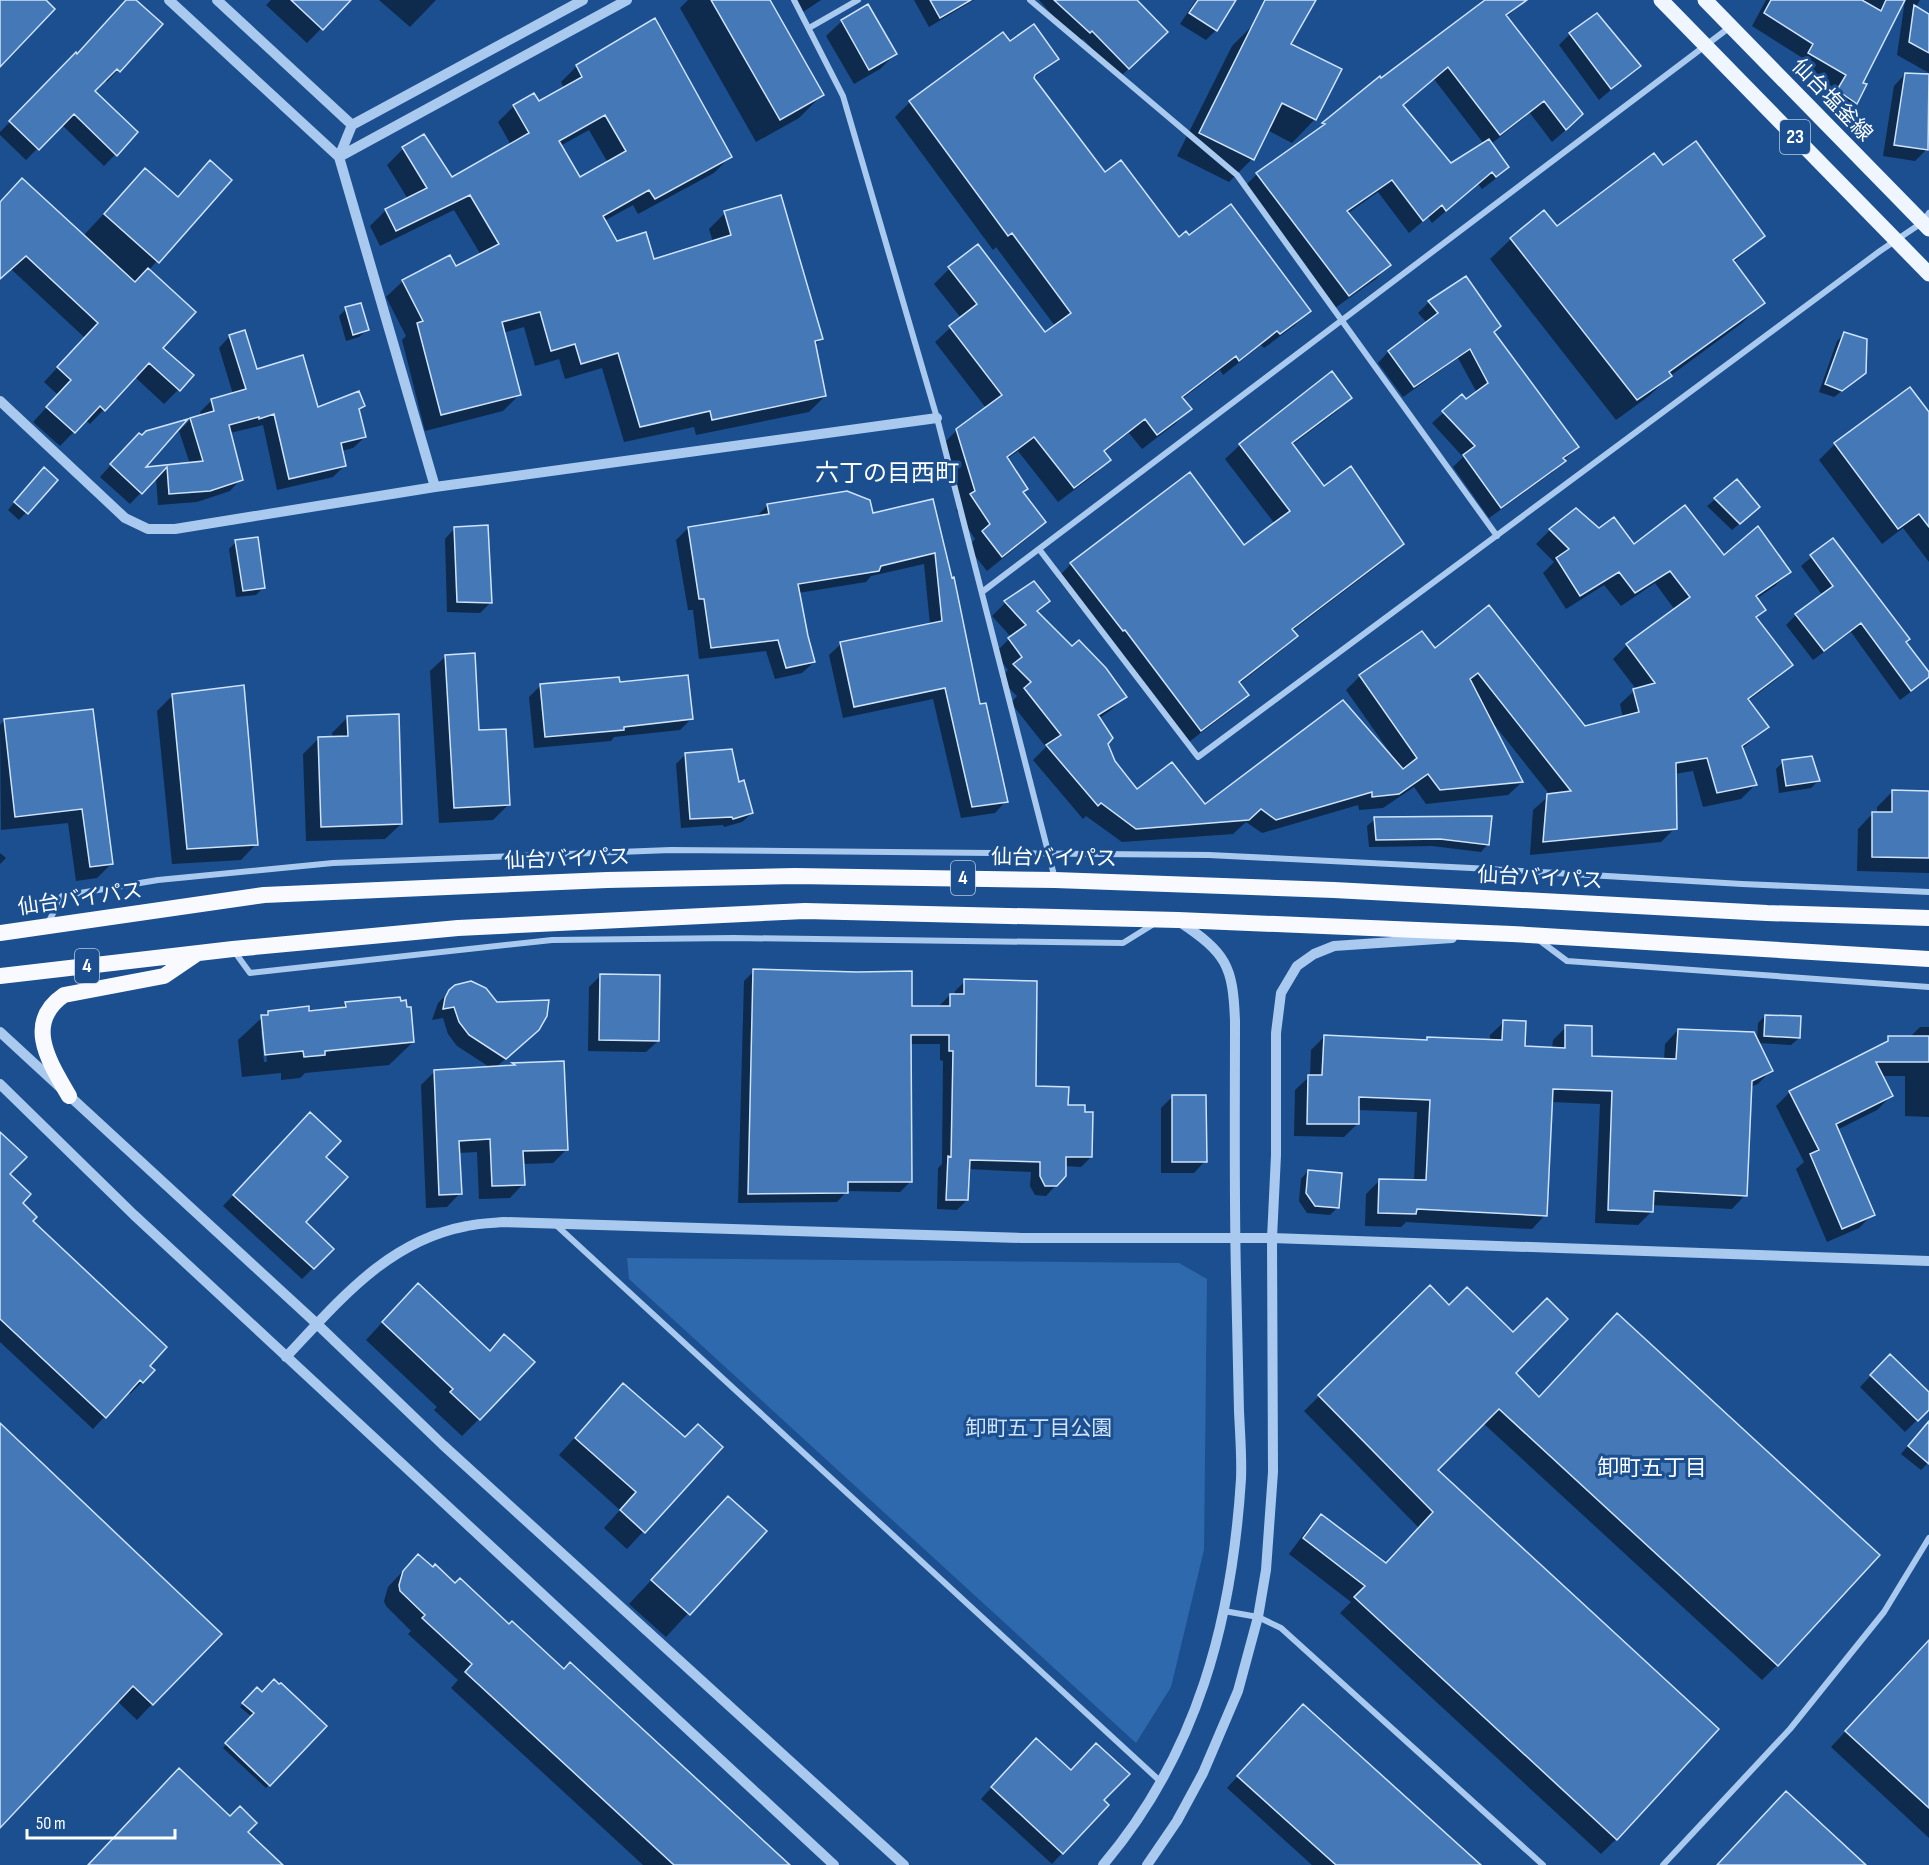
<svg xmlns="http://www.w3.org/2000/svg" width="1929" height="1865" viewBox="0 0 1929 1865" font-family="'Sofia Sans Condensed','Noto Sans JP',sans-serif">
  <rect width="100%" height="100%" fill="#1b4f8f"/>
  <path fill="#2e69ad" d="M627,1258L1179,1263L1207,1279L1204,1550L1171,1687L1136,1743L629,1279Z"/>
  <path fill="#0007" fill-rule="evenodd" d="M128,0H134L160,24L107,82L105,80L93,91L136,133L104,166L61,124L26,160L0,135V132L77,55Z
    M271,0H349L307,43L266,5Z
    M379,0H436L410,27Z
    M688,0H768L822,95L799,118L756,142L680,8Z
    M792,0H821L800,14Z
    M914,0H974L929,27Z
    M1039,0H1135L1166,32L1120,77L1083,39L1080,41L1053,16Z
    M1196,0H1235L1216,30L1206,40L1180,24Z
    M1273,0H1313L1289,45L1315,119L1292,143L1267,130L1252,159L1229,182L1177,156L1232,46L1255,23Z
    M1488,0H1527L1506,17L1568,128L1552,142L1530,113L1491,144L1507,167L1494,180L1482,189L1478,184L1432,223L1428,217L1409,233L1378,192L1347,214L1389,265L1376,279L1335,308L1244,187L1257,174L1311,136L1380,78L1381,80ZM1434,79L1484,144L1451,165L1402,106Z
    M1766,0H1903L1861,84L1856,103L1844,116L1826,103L1835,88L1796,66L1801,57L1752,26Z
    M1905,0H1920L1916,7L1929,15V73L1897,55Z
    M654,20L730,157L714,173L638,214L633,205L604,221L616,243L653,261L713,242L709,229L725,213L821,339L814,346L825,396L809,412L696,435L694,427L624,442L602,368L565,379L559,359L535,366L524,327L503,333L519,395L503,411L425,431L402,340L406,336L386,297L403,281L450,257L455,268L481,255L454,210L380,246L370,226L386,210L408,199L387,165L403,149L424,136L452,179L511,145L498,122L514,106L539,103L564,88L561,82L577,66ZM589,130L608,163L579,179L560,146Z
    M842,21L895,54L880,69L854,84L826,36Z
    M1570,34L1639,66L1599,100L1559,45Z
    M1009,43L1057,58L1033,79L1104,175L1179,239L1309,311L1294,326L1264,348L1261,345L1223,375L1220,370L1182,399L1190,409L1175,424L1142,449L1129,433L1103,453L1109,460L1094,475L1058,502L1018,451L1007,459L1022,493L1044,522L1029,537L987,571L968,547L975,539L956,510L960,506L942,445L957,430L986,408L935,342L961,318L934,284L949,269L978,246L1045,334L1055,326L996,247L993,250L895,117L910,102Z
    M1905,74L1929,76L1927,149L1915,161L1883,156L1894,86Z
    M211,162L230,180L148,271L161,348L178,390L164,404L135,377L90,424L85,420L60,446L33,422L58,395L44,382L85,338L11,269L0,280V203L83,236L145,170L176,198Z
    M1662,167L1763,235L1733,263L1763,302L1742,323L1670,376L1649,396L1616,420L1490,259L1511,239L1556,228Z
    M1429,302L1493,333L1577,447L1553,472L1489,518L1453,467L1463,457L1432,423L1461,397L1465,402L1477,393L1458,358L1403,397L1378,363L1388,352L1427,323L1418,313Z
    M346,309L367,330L359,337L346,341L339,316Z
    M1845,333L1865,373L1834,397L1819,392L1837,341Z
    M230,336L256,371L317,409L363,406L358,411L365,437L353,448L342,451L345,465L333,477L277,490L263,425L230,433L241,479L230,491L197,502L158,505L156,477L130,504L100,477L128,446L142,469L190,464L179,431L191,419L202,416L200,412L212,400L233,394L219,348Z
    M1331,373L1350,398L1336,412L1292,445L1323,488L1402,544L1388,558L1292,631L1296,636L1282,650L1239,684L1247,695L1233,709L1186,744L1057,578L1071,564L1244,547L1275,524L1225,459L1240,445Z
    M1910,389L1929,414V562L1903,528L1882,544L1819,460L1835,444Z
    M37,476L56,480L19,520L8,510Z
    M1737,482L1751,514L1732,530L1707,506Z
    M932,501L979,705L1006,801L995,813L961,818L933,699L843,718L829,655L841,644L930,625L924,564L871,576L866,582L798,593L807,636L814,662L802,673L775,679L766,651L699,659L693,610H688L676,540L688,528L756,517L768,505L872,514Z
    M1576,510L1599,530L1634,546L1724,557L1789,572L1775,586L1756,599L1764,609L1755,618L1791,665L1777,679L1748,701L1767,727L1742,749L1755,785L1741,799L1703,807L1693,771L1674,774L1675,828L1661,842L1530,855L1533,810L1550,795L1493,723L1492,724L1522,782L1508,795L1426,804L1414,787L1383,808L1359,810L1358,805L1262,833L1246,822L1233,834L1122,842L1086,816L1083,819L1033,760L1046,747L1011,703L1017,696L1000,679L1008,670L995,653L1011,637L992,616L1005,603L1033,583L1048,601L1036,612L1125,696L1111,710L1098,719L1114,762L1137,791L1205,806L1391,758L1393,757L1346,690L1360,676L1435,650L1584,728L1623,718L1620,704L1636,689L1613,659L1627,645L1675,610L1655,583L1621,606L1604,585L1566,609L1543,573L1554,562L1536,544L1550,530Z
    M455,528L490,603L480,613L447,612L445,539Z
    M1832,540L1904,642L1929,674L1920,685L1900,700L1851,632L1813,660L1786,625L1796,615L1823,596L1801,566Z
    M236,542L264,587L256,595L236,597L229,549Z
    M446,656L508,805L493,820L439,823L430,671Z
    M619,684L691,719L680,730L614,737L611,741L534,748L529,697L541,685Z
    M173,695L256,844L241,860L172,864L157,711Z
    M92,711L112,863L97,878L76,881L68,823L1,830L0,725L4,720Z
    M348,717L401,824L385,839L306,841L303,754L318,739L333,738L332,733Z
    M686,754L738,784L752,813L742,822L724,827L723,825L681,828L676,764Z
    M1783,762L1818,781L1811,788L1779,793L1776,769Z
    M1893,791L1929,792V873L1857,871L1858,829L1873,813H1877V807Z
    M1375,819L1488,844L1481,852L1432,846L1369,847L1367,826Z
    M0,853L6,858L0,864Z
    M754,971L910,1008H940V1005L950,995H955V991L965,981L1034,1088L1067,1107L1091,1157L1081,1167L1065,1166L1056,1185L1046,1196L1035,1195L1030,1186L1031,1172L968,1169L967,1200L957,1210L937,1209L938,1168L942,1164L943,1061L940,1060V1044H910V1182L900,1192L847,1191L837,1202L738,1203L744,981Z
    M600,976L658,1041L646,1052L588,1051L589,987Z
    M450,991L526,1041L495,1068L510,1067L513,1065L563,1063L567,1149L553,1163L522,1164L523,1184L510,1198L479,1199L477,1152L458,1153L460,1193L447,1207L426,1208L421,1085L435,1071L491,1068L457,1046L448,1034L443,1018L432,1020L438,1003Z
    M399,1002L413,1042L389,1065L305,1073L300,1078L281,1080V1073L242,1077L238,1040L268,1012L308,1013L340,1009L346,1003ZM261,1031H264L267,1062H264Z
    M1765,1016L1799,1038L1791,1045L1757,1043L1771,1070L1758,1084L1750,1087L1745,1195L1732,1209L1652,1205V1211L1638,1225L1595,1223L1600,1104L1551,1102L1545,1215L1532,1229L1406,1222L1401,1227L1365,1226L1366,1194L1380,1180L1414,1181L1417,1112L1357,1110V1124L1344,1137L1294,1136L1295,1090L1310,1076L1311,1050L1325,1036L1425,1042L1427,1039L1490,1041V1035L1504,1022L1523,1048L1552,1049L1553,1040L1566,1027L1590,1057L1664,1060L1665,1044L1678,1030L1757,1043L1758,1023Z
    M1920,1027H1929V1117L1905,1116V1076H1881L1891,1096L1877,1110L1837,1130L1873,1214L1859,1228L1827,1242L1796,1169L1804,1162L1776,1106L1790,1092L1878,1048L1889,1038H1909Z
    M1173,1096L1205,1161L1194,1173H1161V1108Z
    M299,1125L324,1157L304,1222L332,1249L302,1279L223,1206Z
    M0,1134L8,1174L20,1204L30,1221L153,1371L130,1394L127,1392L93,1429L0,1342Z
    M1308,1171L1338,1207L1330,1215L1307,1213L1299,1201L1301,1179Z
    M1430,1288L1514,1373L1777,1665L1762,1680L1483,1423L1436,1470L1616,1839L1601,1854L1340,1613L1351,1602L1289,1554L1306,1531L1321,1516L1385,1565L1419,1528L1304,1411Z
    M401,1302L489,1352L504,1336L479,1419L462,1436L434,1410L437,1407L366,1340Z
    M1890,1356L1929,1394V1408L1905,1432L1860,1387Z
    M623,1385L685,1439L721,1447L627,1549L604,1528L620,1510L559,1455Z
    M0,1425L152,1704L137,1720L117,1701L0,1826Z
    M1929,1429V1462L1921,1470L1901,1454L1918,1434Z
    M728,1498L764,1531L666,1637L629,1604Z
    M403,1571L509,1626L564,1671L787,1865H643L451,1688L458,1680L408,1634L411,1631L386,1606L384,1601L388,1587Z
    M1929,1641V1838L1831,1747Z
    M257,1689L262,1694L325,1726L266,1788L223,1748L252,1717L240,1707Z
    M1292,1717L1478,1865H1312L1227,1788Z
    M1025,1751L1070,1771L1102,1800L1062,1853L1052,1864L981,1799Z"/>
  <path fill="#4478b7" stroke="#cfe3fa" stroke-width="1.5" fill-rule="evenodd" d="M0,0H46L55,9L0,67Z
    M126,0H136L163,24L120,72L117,69L95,91L138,132L117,156L74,114L39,150L9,121L76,52L77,54Z
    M291,0H351L323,30Z
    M711,0H770L824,95L780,120Z
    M930,0H971L940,18Z
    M1054,0H1137L1168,32L1129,69L1092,31L1090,33Z
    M1198,0H1236L1217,31L1189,13Z
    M1265,0H1316L1291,44L1342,69L1316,120L1282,103L1254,160L1199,133Z
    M1485,0H1527L1506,15L1583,114L1566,130L1544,101L1500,135L1448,67L1403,105L1451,163L1489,139L1509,167L1496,177L1492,172L1446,211L1442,205L1423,221L1392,180L1347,211L1391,265L1349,296L1256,173L1325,124L1322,123L1380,76L1381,78Z
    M1771,0H1862L1881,11L1886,0H1905L1863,83L1867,84L1857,104L1837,90L1846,75L1808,53L1813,44L1764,13Z
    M868,4L897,54L869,70L841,20Z
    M1914,5L1929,14V53L1909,42Z
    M1597,13L1641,66L1611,89L1569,33Z
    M655,18L732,157L655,199L649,190L603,216L617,241L646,232L654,259L731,235L724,211L781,195L823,339L815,341L826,396L712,420L710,411L640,427L618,353L581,364L575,344L551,351L540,312L502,322L521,395L441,415L417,323L423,321L402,280L450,255L456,266L499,244L470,195L396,231L385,209L427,188L402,147L424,134L452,177L529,133L513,105L534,93L539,101L582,77L576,65ZM605,115L626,151L580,177L559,141Z
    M1034,24L1059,59L1035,75L1034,78L1105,172L1121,160L1179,237L1186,231L1189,235L1231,204L1311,311L1280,334L1277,331L1239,361L1236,356L1182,397L1192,409L1157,435L1145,419L1104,451L1111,460L1074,488L1034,437L1007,457L1028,489L1023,492L1046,522L1002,557L982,531L990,524L970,494L975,491L956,429L1002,395L949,326L977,304L948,267L978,244L1045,332L1071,313L1012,233L1008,236L909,101L1003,32L1010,41Z
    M1905,73L1929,74L1928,150L1894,145Z
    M1696,141L1765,236L1733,260L1765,303L1669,372L1672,376L1637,400L1510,238L1544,210L1557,226L1654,153L1663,165Z
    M210,160L232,180L159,263L104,214L145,168L178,197Z
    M22,178L135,282L148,268L196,312L163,348L194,375L180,391L149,363L105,411L100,406L75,433L46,407L71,380L57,367L98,323L26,256L0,279V202Z
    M1466,276L1501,326L1494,332L1579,447L1563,458L1566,461L1501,508L1463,455L1475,446L1442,411L1462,394L1466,399L1488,383L1470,349L1414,387L1388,351L1438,313L1428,301Z
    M361,303L369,330L353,335L345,307Z
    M245,330L257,369L303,355L318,407L359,391L365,406L359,409L366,437L341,443L346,466L289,479L274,414L259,419V417L229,425L243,480L210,491L169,494L167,467L142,494L110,464L139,433L142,435L146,431L188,419L146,467L203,461L190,418L214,411L211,399L246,389L229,335Z
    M1844,332L1867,339L1866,373L1842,391L1825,384Z
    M1332,371L1352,398L1292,443L1324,486L1351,466L1404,544L1292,629L1298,636L1239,682L1249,695L1201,731L1125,630L1123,631L1070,563L1190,472L1244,545L1290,511L1239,444Z
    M1910,387L1929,412V527L1919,514L1898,529L1834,443Z
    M44,467L58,480L28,514L14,502Z
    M1737,479L1760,507L1740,524L1714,498Z
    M847,491L870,500L873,513L933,499L952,578L954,577L980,704L986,703L1008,802L972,807L945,688L854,707L840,642L942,621L935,553L881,566L879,571L798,584L808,636L815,662L786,668L778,640L711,648L704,599H699L688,527L769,514L767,504Z
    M1685,505L1724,555L1758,526L1791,572L1756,596L1766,610L1756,617L1793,665L1748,699L1769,727L1742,746L1757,785L1717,793L1707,758L1676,763L1677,829L1543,842L1547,794L1571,791L1478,673L1470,679L1523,782L1440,790L1428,774L1399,794L1372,797V792L1276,820L1261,809L1249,820L1136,829L1101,803L1098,806L1046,745L1061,735L1024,688L1031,682L1013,664L1022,657L1008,638L1026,625L1004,601L1034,581L1050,601L1037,611L1072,646L1079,640L1106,668L1127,697L1098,715L1113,738L1108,744L1115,761L1137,789L1172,762L1205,804L1343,700L1403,769L1417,758L1359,675L1422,631L1435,648L1489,605L1585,726L1639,712L1633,689L1655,683L1626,644L1690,597L1670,571L1635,593L1619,572L1580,596L1556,558L1569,549L1549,529L1576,508L1599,528L1614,517L1634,544Z
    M488,525L492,603L457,602L454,527Z
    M258,537L265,588L243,591L235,540Z
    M1833,538L1910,639L1906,642L1929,672V677L1911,691L1861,623L1824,651L1795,614L1833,586L1810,555Z
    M475,653L479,730L506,729L510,805L454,808L445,655Z
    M688,675L693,719L624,727V730L545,737L540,684L619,677L620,682Z
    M244,685L258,845L187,849L172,694Z
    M93,709L113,864L90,867L82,809L15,817L4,719Z
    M399,714L402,824L321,827L318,737L348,736L347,716Z
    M732,749L739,782L744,780L753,813L733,819L732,817L690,819L685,753Z
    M1812,756L1820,781L1786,786L1782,760Z
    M1892,790L1929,791V858L1872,857V812H1892Z
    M1492,816L1489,845L1440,839L1376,840L1374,817Z
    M753,969L857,972L912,971V1006H950V994H964V979L1037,981L1036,1086L1069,1087L1068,1105H1085V1112H1093L1092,1157H1066V1176L1057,1186H1045L1040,1176V1162L970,1160L968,1200H946L948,1156L951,1157L953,1051H949V1035H911L912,1182H848V1193L748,1194Z
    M600,974L660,975L659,1041L599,1040Z
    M471,981L486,988L497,1002L549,1000L547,1016L539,1030L506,1059L469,1035L459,1022L454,1007L443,1009L445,998L449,990L455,985Z
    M400,997L401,1001L406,1000L407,1007H411L414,1042L325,1051V1055L304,1057L303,1051L265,1055L261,1015H268V1011L309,1006V1011L346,1007L345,1002Z
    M1765,1015L1801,1016L1800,1038L1764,1036Z
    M1503,1020L1526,1021L1525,1046L1565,1048V1025L1592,1026V1056L1676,1059L1678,1029L1754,1032L1773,1071L1752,1081L1747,1196L1654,1191L1653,1212L1608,1210L1612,1091L1553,1089L1547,1216L1417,1209L1416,1214L1378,1213L1379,1179L1426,1180L1430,1100L1359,1097V1124H1307L1308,1075H1322L1324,1035L1427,1040V1037L1502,1040Z
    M1888,1036H1929V1062H1876L1893,1096L1836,1124L1875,1215L1842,1229L1810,1154L1819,1150L1789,1091L1888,1041Z
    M564,1061L568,1150L523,1151L525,1185L492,1186L490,1139L459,1141L462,1194L439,1195L434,1070L515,1065L512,1063Z
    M1172,1095H1206L1207,1162H1172Z
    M310,1112L341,1141L326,1157L348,1177L306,1222L334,1249L314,1269L233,1195Z
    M0,1132L27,1157L10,1174L31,1194L23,1203L37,1217L33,1221L167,1347L150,1366L155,1370L143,1383L140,1380L106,1418L0,1319Z
    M1308,1170L1342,1173L1339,1208L1315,1206L1306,1193Z
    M418,1283L490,1351L504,1334L535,1362L480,1420L450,1392L453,1389L382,1322Z
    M1430,1285L1449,1305L1467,1287L1513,1332L1547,1298L1568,1319L1516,1373L1539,1397L1617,1313L1880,1555L1778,1666L1499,1409L1438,1470L1719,1729L1617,1840L1354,1597L1365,1586L1303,1538L1321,1514L1386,1563L1433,1512L1318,1395Z
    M1890,1354L1929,1392V1410L1918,1421L1870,1375Z
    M623,1383L685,1437L698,1424L723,1447L645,1533L620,1510L636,1492L575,1438Z
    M1929,1421V1464L1908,1446Z
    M0,1423L222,1634L153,1705L133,1686L0,1828Z
    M728,1496L767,1531L690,1615L651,1580Z
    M418,1554L433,1567L435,1564L455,1583L460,1578L509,1624L512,1621L564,1669L570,1662L790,1865H674L465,1672L472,1664L422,1618L425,1615L400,1591L399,1585L403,1571Z
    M1929,1640V1808L1845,1731Z
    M274,1679L279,1684L281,1683L327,1726L270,1786L225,1743L254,1713L242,1703L257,1687L262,1692Z
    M1303,1704L1481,1865H1336L1237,1776Z
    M1036,1738L1071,1770L1096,1743L1130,1774L1104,1800L1109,1805L1063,1854L991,1787Z
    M179,1768L230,1816L240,1806L257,1823L248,1832L283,1865H88Z
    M1786,1791L1866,1865H1717Z"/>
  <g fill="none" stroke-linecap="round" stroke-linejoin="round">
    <path stroke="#a9c9ee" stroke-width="6" d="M794,0L843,96L937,418L1055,879
      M1030,0L1237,175L1497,536
      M809,28L858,0
      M1039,549L1198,757L1880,251L1923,222L1929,213
      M982,592L1730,27
      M48,923L62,896L158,880L333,863L671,850L1209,855L1471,868L1742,884L1929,892
      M1539,940L1567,961L1929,987
      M234,951L250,973L552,940L734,938L1123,943L1152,925
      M555,1224L1161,1782
      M1224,1611L1258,1617L1281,1628L1543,1865
      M1663,1865L1790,1729L1884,1612L1929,1538"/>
    <path stroke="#a9c9ee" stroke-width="10" d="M169,0L339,157L435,487
      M217,0L352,125
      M339,157L627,0
      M339,157L352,125L583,0
      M0,401L125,518L148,529H175L435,487L937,418
      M0,1032L317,1324L443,1445L904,1865
      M0,1084L134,1215L834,1865
      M286,1357C339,1301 387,1241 467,1226C479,1223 492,1223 504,1222L1022,1238H1272L1929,1261
      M1103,1865C1197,1754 1232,1622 1241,1479C1242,1457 1240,1434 1239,1411C1238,1366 1237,1321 1236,1275C1234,1191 1235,1106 1235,1021C1233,965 1226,953 1180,922
      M1147,1865L1177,1821L1203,1773L1238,1691L1258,1617L1266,1570L1273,1472L1272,1238L1276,1155V1033L1281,993L1297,966L1314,954L1334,946L1452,938"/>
    <path stroke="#f0f6ff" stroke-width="15" d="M1661,0L1929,274
      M1705,0L1929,229"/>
    <path stroke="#f8faff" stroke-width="16" d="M0,933L264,895L607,880L795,876L1055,880L1334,890L1767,913L1929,918
      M0,976L233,949L458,928L805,911L1178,920L1512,934L1929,959
      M69,1096C50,1063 23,1023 64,995L164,976L195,955"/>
  </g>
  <g text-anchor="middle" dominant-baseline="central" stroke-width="6" stroke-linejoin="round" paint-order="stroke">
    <g fill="#1b4f8f" stroke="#bbcadd" stroke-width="1.5">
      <rect x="1780" y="120" width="30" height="34" rx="4.5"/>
      <rect x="951" y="861" width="24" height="34" rx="4.5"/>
      <rect x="75" y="949" width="24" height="34" rx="4.5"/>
    </g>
    <g font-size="20" font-weight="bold" fill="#fff">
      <text x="1795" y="137">23</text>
      <text x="963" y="878">4</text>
      <text x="87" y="966">4</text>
    </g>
    <g font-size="21" fill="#fff" stroke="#1b4f8f">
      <text transform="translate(1832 100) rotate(46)">仙台塩釜線</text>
      <text transform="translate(1054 858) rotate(1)">仙台バイパス</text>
      <text transform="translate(567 859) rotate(-2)">仙台バイパス</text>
      <text transform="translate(1540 878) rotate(3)">仙台バイパス</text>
      <text transform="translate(80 899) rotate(-8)">仙台バイパス</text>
    </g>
    <g font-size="21" fill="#cfe3fa" stroke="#1b4f8f">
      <text x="1039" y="1428">卸町五丁目公園</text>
    </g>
    <g font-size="22" fill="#fff" stroke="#1b4f8f">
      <text x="1652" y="1468">卸町五丁目</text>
    </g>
    <g font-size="24" fill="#fff" stroke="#1b4f8f">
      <text x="887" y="473">六丁の目西町</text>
    </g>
  </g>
  <path d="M27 1829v9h148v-9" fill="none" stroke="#ffffff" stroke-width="3"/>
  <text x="36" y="1829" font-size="18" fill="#ffffff" stroke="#1b4f8f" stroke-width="4.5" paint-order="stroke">50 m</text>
</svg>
